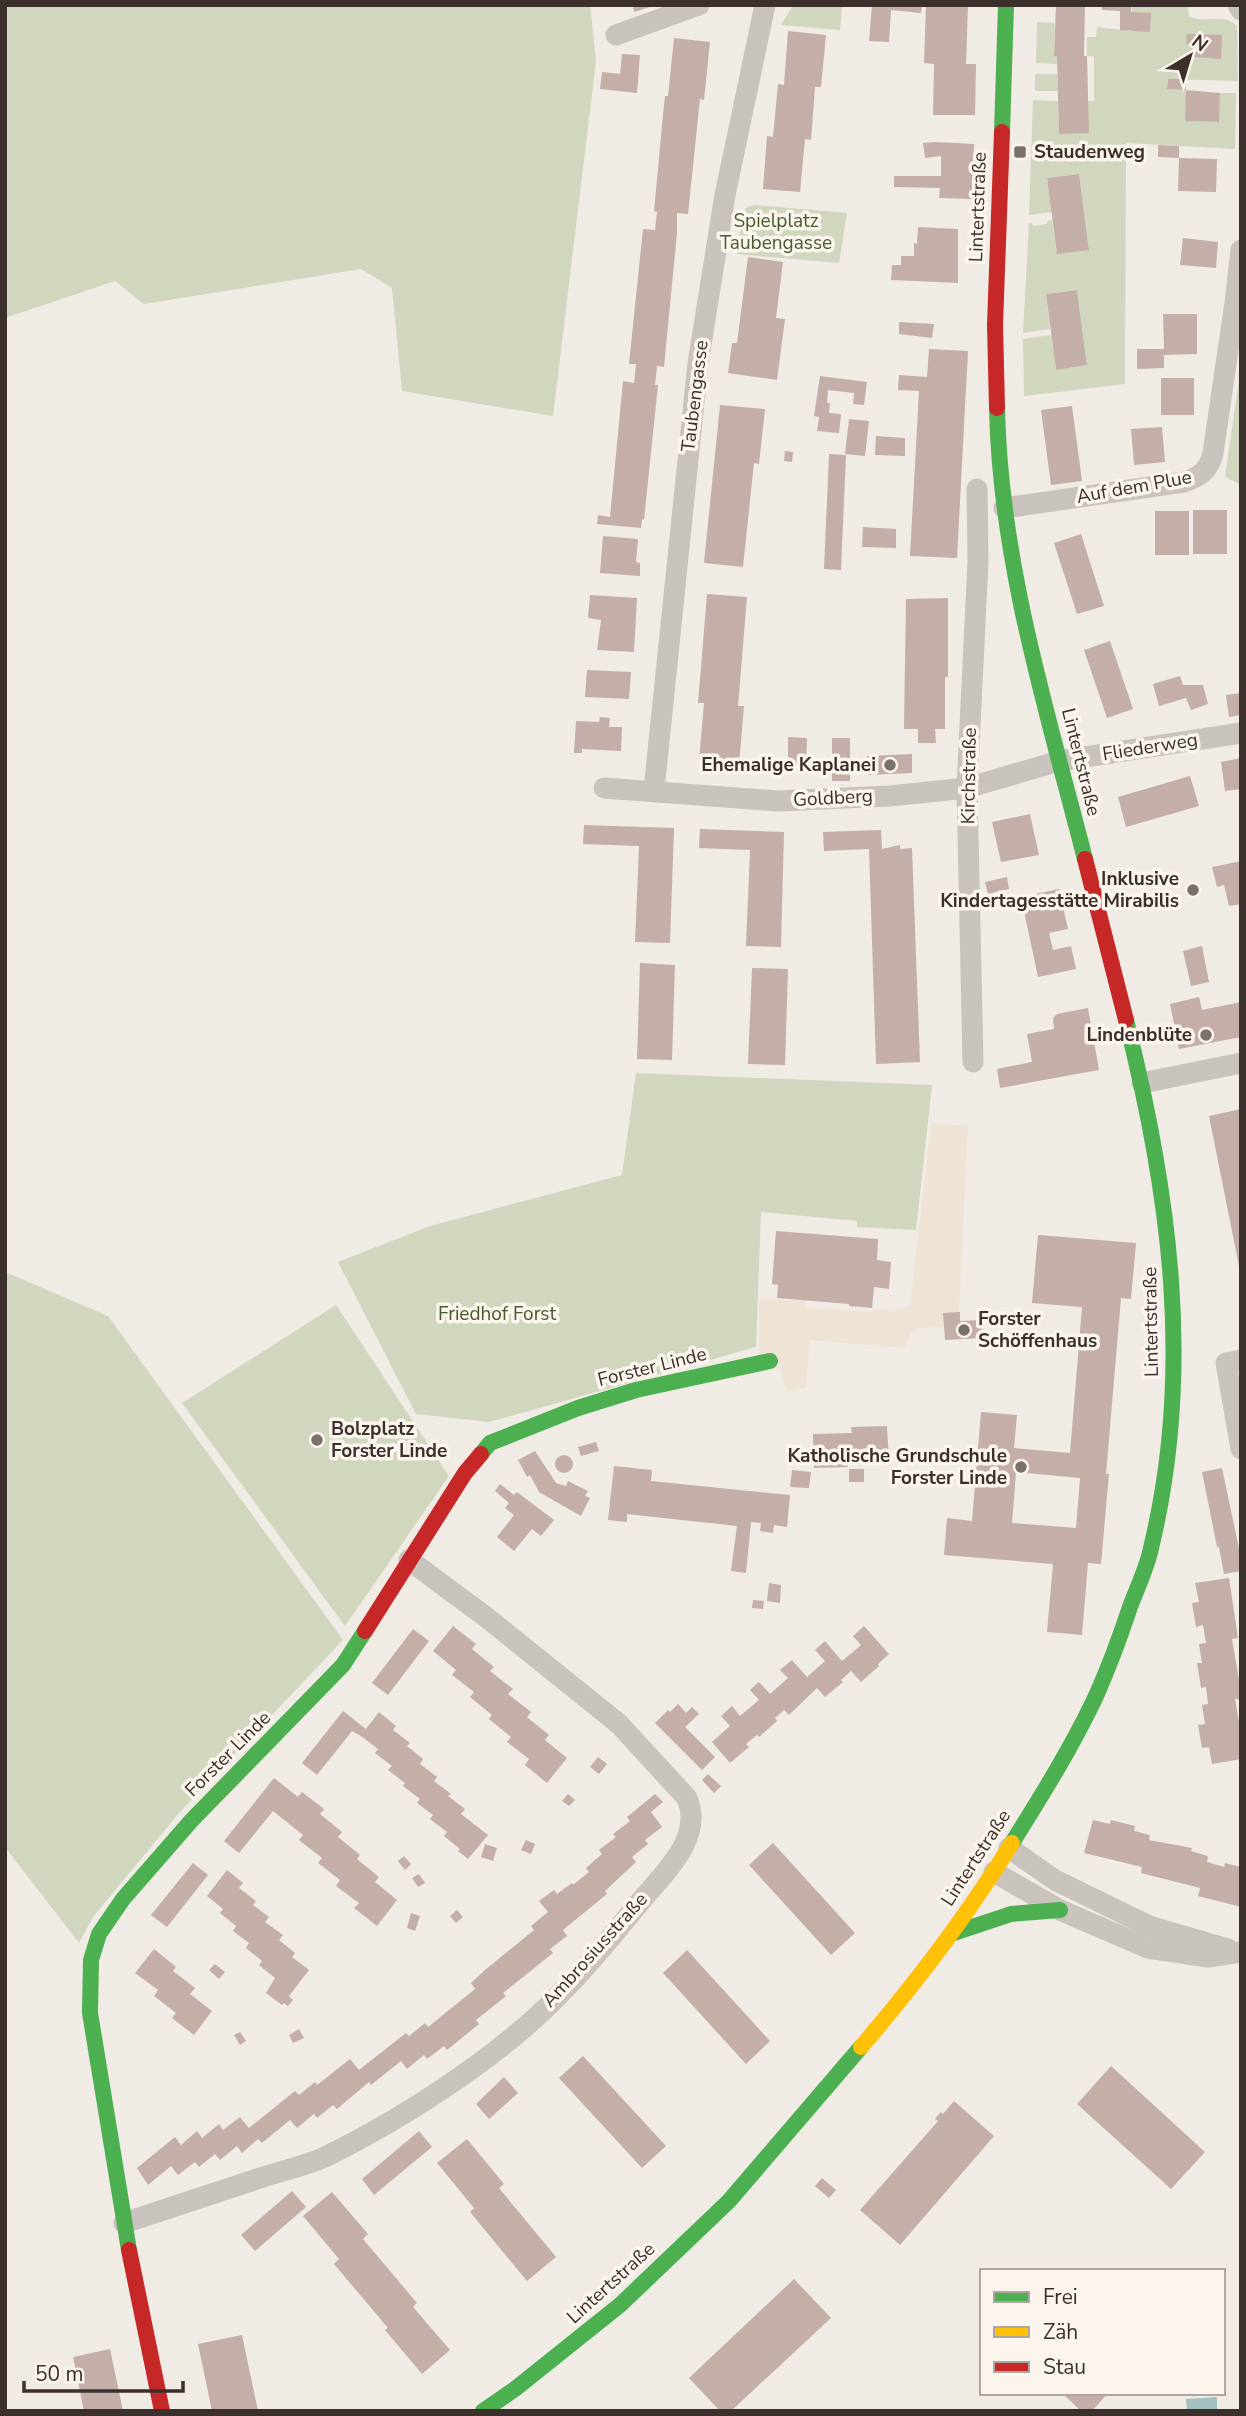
<svg xmlns="http://www.w3.org/2000/svg" width="1246" height="2416" viewBox="0 0 1246 2416" font-family="'Nunito Sans',sans-serif">
  <rect width="100%" height="100%" fill="#f0ebe5"/>
  <path fill="#d1d6bf" d="M5,5H590L596,61L553,416L402,391L392,288L361,269L144,304L115,281L5,318Z
    M793,5H842L840,30L781,25Z
    M1132,5H1188L1189,16C1203,25 1226,11 1237,27L1238,81L1168,79L1167,89L1186,90V121L1218,122L1220,93H1236L1235,149L1126,143L1125,384L1024,396L1023,339L1051,335L1056,370L1087,365L1077,290L1046,294L1050,329L1023,333L1029,223H1032L1033,226L1047,224V221L1052,220L1057,254L1089,249L1079,174L1047,178L1052,212L1029,215L1033,100L1058,101L1059,134L1088,101H1094V57L1087,56V37H1096L1097,27L1131,31Z
    M1037,22L1055,23L1054,56H1057V64L1036,63Z
    M1035,74H1057L1058,91H1035Z
    M755,205L847,213L839,263L737,254L743,214L747,207Z
    M1241,366V485L1225,477Z
    M636,1073L932,1085L916,1230L857,1227V1221L761,1212L756,1347L489,1422L416,1414L338,1262L430,1226L622,1175Z
    M5,1272L108,1316L343,1640L179,1813L93,1917L79,1943L5,1847Z
    M336,1305L449,1476L345,1626L182,1403Z"/>
  <path fill="#eee3d5" d="M931,1123L968,1126L959,1312L943,1313L944,1327L920,1328L912,1332L904,1348L810,1340L806,1388L786,1392L780,1364L759,1354V1298L806,1301V1308L872,1312V1309L895,1311L896,1308H906L910,1305Z"/>
  <path fill="#a1c2c1" d="M1217,2397V2411H1187L1186,2399Z"/>
  <path fill="#c3afa7" fill-rule="evenodd" d="M633,5H653V6L634,12Z
    M872,5H922L921,13L891,10L889,42L869,41Z
    M926,5H968L966,64H976L975,115H933L934,64L924,63Z
    M1056,5H1085L1084,56H1087L1089,133L1059,134L1057,56H1054Z
    M1102,5H1131V12L1151,13L1150,32L1120,30V11L1102,10Z
    M788,31L826,35L821,87H815L811,140L805,139L800,192L763,189L767,136L773,137L778,84L784,85Z
    M1187,34L1222,35L1221,59L1192,57V45L1186,44Z
    M674,38L710,42L704,100L700,99L688,214L677,213V233L664,367L657,366L655,385H658L644,520L642,519L641,528L597,524L598,515L610,517L623,381L634,383L636,364H629L643,229L655,230L657,212L654,211L663,115L665,96H668Z
    M622,54L640,55L637,93L600,89L602,72L620,74Z
    M1168,79H1185L1186,90L1167,89Z
    M1186,90L1220,93L1219,122L1185,121Z
    M936,142L974,144L972,199L939,198L940,188L894,187V176H941V156L925,158L923,143Z
    M1158,145L1179,146V158L1158,157Z
    M1179,158L1217,159L1216,192L1178,191Z
    M1079,174L1089,250L1057,254L1047,178Z
    M918,227L958,229V283L891,280L892,265H901V256H914V243L917,244Z
    M1183,238L1218,242L1216,268L1180,265Z
    M748,257L783,262L776,318L785,319L777,380L728,373L732,343H737Z
    M1077,290L1087,365L1056,370L1046,294Z
    M1163,314H1197V354L1164,355V368L1137,369V349H1164Z
    M899,322L934,324L932,338L899,334Z
    M929,349L968,351L957,558L910,556L919,391L898,390L899,375L927,377Z
    M820,376L867,382L864,405L853,404L854,393L828,390L827,403H830L829,413L841,414L839,433L817,431L819,417L814,416Z
    M1161,378H1194V415H1161Z
    M720,405L765,409L759,464L754,463L743,567L704,563Z
    M1072,406L1082,481L1051,485L1041,410Z
    M849,419L869,421L865,456L845,454Z
    M1162,427L1165,462L1134,465L1131,429Z
    M876,436L905,438V456L875,455Z
    M785,451L793,452L792,462L784,461Z
    M829,454L846,455L841,570L824,569Z
    M1193,510H1227V554H1193Z
    M1155,511H1189V555H1155Z
    M863,527L896,529V548L862,547Z
    M1081,534L1104,606L1077,614L1054,543Z
    M603,536L638,539L636,562L640,563V576L600,573Z
    M707,594L747,597L738,706H744L739,765L699,761L704,703H698Z
    M590,595L637,598L634,652L597,650L601,620L588,618Z
    M948,598V677H945V729H935L936,743H918V729H904L906,599Z
    M1110,641L1133,709L1107,718L1084,650Z
    M587,670L631,672L629,699L585,697Z
    M1180,676L1183,685H1203L1208,704L1191,710L1186,698L1159,706L1153,684Z
    M1241,693V715L1229,717L1226,695Z
    M600,717L610,718L609,727H622L621,751L582,749V753H574L576,721L599,722Z
    M788,737L807,738L806,767L788,766Z
    M832,738H850V781H832Z
    M912,754V773L868,775L867,756Z
    M1241,758V789L1225,791L1221,762Z
    M1190,776L1199,806L1126,827L1118,797Z
    M1030,814L1039,855L1001,862L992,822Z
    M584,825L674,828L670,943L635,942L639,846L583,844Z
    M700,829L784,832L781,947L746,946L750,850L699,848Z
    M881,830L882,849L900,845V849L912,848L920,1062L876,1064L869,849L824,851L823,832Z
    M1241,861V904L1229,906L1224,885L1217,887L1212,867Z
    M1007,877L1009,889L988,894L985,882Z
    M1059,889L1068,929L1049,933L1051,941L1053,950L1071,946L1076,969L1038,977L1021,897Z
    M1202,946L1209,982L1191,986L1183,951Z
    M640,963L675,965L672,1060L637,1059Z
    M752,968L788,969L785,1065L748,1064Z
    M1199,997L1202,1010L1241,1002V1037L1179,1049L1170,1004Z
    M1088,1008L1099,1070L1000,1088L997,1069L1032,1062L1027,1034L1054,1029L1053,1018L1057,1014Z
    M1241,1109V1266H1239L1209,1116Z
    M776,1231L878,1239L877,1260L891,1262L889,1289L874,1287L872,1308L849,1306V1304L777,1298L778,1285L772,1284Z
    M1038,1235L1136,1243L1131,1299L1121,1298L1106,1474H1109L1101,1564L1088,1563L1082,1635L1047,1632L1053,1564L944,1555L947,1518L972,1521L981,1412L1017,1415L1014,1448L1070,1453L1082,1307L1032,1303ZM1016,1472L1080,1478L1076,1528L1012,1523Z
    M960,1312V1321L982,1320L983,1338L945,1340L943,1313Z
    M887,1426L889,1461L848,1463V1467L814,1468L813,1434L852,1433L851,1427Z
    M596,1442L599,1451L581,1456L578,1447Z
    M535,1451L556,1483L566,1486L568,1481L588,1491L585,1496L590,1498L581,1516L539,1492L530,1475L527,1477L518,1460Z
    M555 1464a9 9 0 1 1 18 0a9 9 0 1 1-18 0Z
    M614,1466L652,1470L651,1481L790,1495L787,1527L774,1525L773,1533L760,1531L761,1523L751,1522L746,1573L731,1571L737,1526L627,1514V1522L608,1520Z
    M1222,1468L1241,1558V1571L1224,1574L1219,1547H1217L1202,1472Z
    M849,1469H864V1482H849Z
    M792,1470L811,1472L809,1488L790,1487Z
    M500,1484L514,1495L517,1492L554,1520L541,1536L532,1529L514,1551L497,1537L514,1515L505,1508L509,1503L495,1491Z
    M1229,1578L1238,1638L1232,1639L1241,1691V1699H1235L1241,1733V1759L1212,1764L1209,1747L1202,1748L1198,1725L1205,1724L1202,1705L1208,1704L1206,1687L1201,1688L1197,1663H1202L1199,1644L1206,1643L1203,1625L1196,1627L1192,1603L1199,1602L1195,1583Z
    M769,1583L781,1585L780,1603L767,1601Z
    M753,1600L764,1601L763,1609L752,1608Z
    M453,1626L476,1644L472,1649L494,1667L490,1671L513,1689L508,1694L531,1712L527,1717L549,1735L545,1740L567,1758L547,1783L525,1765L529,1759L507,1742L511,1737L489,1719L492,1715L470,1697L474,1692L452,1675L456,1670L433,1651Z
    M864,1626L889,1654L878,1664L879,1666L861,1682L851,1671L841,1680L843,1682L825,1697L817,1688L789,1715L784,1710L775,1718L777,1721L759,1737L757,1735L746,1744L749,1747L730,1763L712,1742L730,1726L721,1716L732,1706L740,1716L759,1700L750,1690L759,1682L770,1694L788,1678L780,1670L792,1660L807,1677L825,1661L815,1650L825,1641L842,1661L861,1645L853,1636Z
    M413,1629L429,1641L388,1695L372,1683Z
    M678,1704L686,1713L692,1707L699,1714L685,1727L715,1757L702,1770L655,1723L668,1710L670,1712Z
    M343,1711L366,1729L379,1712L396,1726L393,1730L410,1743L407,1746L423,1759L420,1764L437,1777L434,1781L451,1794L448,1796L465,1809L461,1814L488,1835L468,1859L458,1851L460,1849L444,1836L447,1832L430,1819L433,1815L417,1803L420,1799L403,1786L405,1783L388,1770L392,1766L375,1753L378,1749L361,1736L352,1731L317,1775L302,1763Z
    M598,1757L607,1764L599,1774L590,1767Z
    M708,1774L721,1786L714,1793L702,1780Z
    M274,1778L298,1797L302,1792L324,1809L320,1814L342,1832L338,1837L360,1855L357,1859L379,1877L375,1882L397,1900L377,1926L354,1908L359,1903L336,1886L340,1880L318,1863L322,1858L299,1840L303,1835L273,1811L239,1853L224,1841Z
    M568,1794L575,1800L569,1806L562,1801Z
    M655,1794L663,1802L651,1812L662,1827L645,1840L648,1844L632,1857L636,1862L605,1891L607,1894L563,1930L567,1936L550,1949L553,1953L503,1993L506,1996L476,2020L479,2024L447,2050L444,2046L427,2059L424,2055L407,2069L401,2061L371,2085L369,2082L337,2109L333,2105L317,2118L314,2114L297,2128L290,2120L262,2143L258,2139L242,2153L237,2146L220,2160L215,2154L199,2167L195,2162L178,2175L171,2166L148,2185L137,2168L175,2137L181,2145L197,2131L202,2138L219,2124L223,2130L240,2117L249,2128L295,2091L299,2095L315,2082L317,2085L350,2059L359,2070L406,2033L409,2036L425,2023L428,2027L475,1989L471,1983L485,1970L534,1930L531,1926L548,1912L539,1901L554,1890L557,1894L572,1883L573,1885L589,1872L586,1868L602,1854L599,1850L616,1837L613,1834L630,1821L627,1817Z
    M1093,1820L1110,1824L1111,1820L1135,1826L1134,1831L1150,1835L1149,1840L1192,1848L1191,1851L1208,1856L1207,1862L1224,1867L1225,1863L1241,1867V1907L1198,1896L1200,1888L1141,1873L1142,1867L1084,1853Z
    M526,1840L535,1844L531,1854L521,1850Z
    M773,1843L855,1933L831,1955L749,1865Z
    M485,1844L497,1848L493,1861L481,1857Z
    M404,1856L411,1864L405,1870L398,1861Z
    M193,1863L208,1875L167,1927L151,1915Z
    M227,1870L243,1883L239,1888L256,1901L253,1905L269,1917L265,1922L283,1935L279,1940L295,1953L292,1957L309,1970L289,1996L293,2000L288,2006L284,2003L282,2005L266,1993L275,1978L259,1965L262,1961L246,1948L249,1943L233,1931L236,1926L220,1913L223,1909L207,1896Z
    M419,1874L425,1883L418,1887L412,1878Z
    M457,1910L463,1917L456,1923L450,1916Z
    M411,1913L420,1916L415,1931L407,1928Z
    M154,1949L176,1967L173,1971L195,1988L190,1994L212,2011L194,2035L172,2018L176,2013L154,1996L158,1990L135,1973Z
    M687,1950L770,2041L746,2064L663,1973Z
    M215,1964L225,1972L219,1979L209,1970Z
    M299,2029L304,2038L293,2043L289,2035Z
    M240,2032L246,2041L240,2045L234,2035Z
    M583,2056L666,2146L642,2168L559,2078Z
    M1111,2066L1205,2152L1171,2189L1077,2104Z
    M504,2077L518,2093L489,2119L476,2104Z
    M954,2101L994,2136L900,2245L860,2210L938,2121L935,2119L941,2112L943,2114Z
    M419,2131L432,2147L374,2195L362,2179Z
    M467,2139L504,2184L499,2188L556,2257L527,2281L470,2212L474,2208L437,2163Z
    M822,2178L836,2190L829,2198L815,2186Z
    M292,2191L306,2207L255,2251L241,2235Z
    M332,2192L368,2234L363,2239L417,2303L413,2307L450,2350L422,2374L385,2330L388,2328L334,2264L339,2259L303,2216Z
    M794,2279L831,2318L731,2411H720L689,2378Z
    M242,2335L258,2411H212L198,2344Z
    M110,2349L123,2411H84L73,2357Z
    M1062,2393H1108L1092,2411H1081Z"/>
  <g fill="none" stroke-linecap="round" stroke-linejoin="round">
    <path stroke="#c9c3be" stroke-width="21" d="M1238,5L1241,10
      M616,35L699,5
      M1004,508L1184,482C1200,477 1209,470 1213,453L1235,303L1241,250
      M604,788L778,801L890,796L967,788L1059,761L1241,733
      M654,790L698,363L725,195L765,5
      M973,1062L967,788L978,561L977,489
      M1142,1083L1241,1063
      M1241,1360L1226,1363L1241,1449
      M1009,1848L1055,1880L1149,1926L1228,1949
      M994,1872L1060,1910L1148,1948L1208,1957L1241,1952
      M124,2223C169,2208 214,2193 260,2178C281,2171 305,2166 325,2157C401,2120 497,2058 556,1998C586,1968 613,1935 640,1902C664,1873 704,1838 687,1798L619,1724L486,1617L409,1560"/>
    <path stroke="#4caf50" stroke-width="16" d="M1002,132L1006,5
      M997,408C1000,562 1047,711 1085,859
      M481,1454L490,1443L578,1408L636,1390L770,1361
      M1012,1843C1042,1795 1072,1747 1096,1696C1109,1667 1120,1637 1130,1607C1137,1588 1147,1568 1151,1548C1194,1371 1170,1194 1126,1020
      M951,1934L1011,1914L1060,1910
      M129,2250L90,2013L91,1960L99,1934L123,1899L191,1821L343,1665L365,1631
      M483,2411L515,2389L620,2305L729,2201L861,2047"/>
    <path stroke="#ffc107" stroke-width="16" d="M861,2047C916,1983 968,1914 1012,1843"/>
    <path stroke="#c62828" stroke-width="16" d="M997,408L995,325L1002,132
      M1085,859L1126,1020
      M365,1631L465,1473L481,1454
      M129,2250L162,2411"/>
  </g>
  <g fill="#7a716c" stroke="#fbf5ee" stroke-width="2.5">
    <rect x="1013" y="145" width="14" height="14" rx="3.5"/>
    <circle cx="890" cy="765" r="7"/>
    <circle cx="1193" cy="890" r="7"/>
    <circle cx="1206" cy="1035" r="7"/>
    <circle cx="964" cy="1330" r="7"/>
    <circle cx="317" cy="1440" r="7"/>
    <circle cx="1021" cy="1467" r="7"/>
  </g>
  <g text-anchor="middle" dominant-baseline="central" stroke-width="7" stroke-linejoin="round" paint-order="stroke">
    <g font-size="19" font-weight="bold" fill="#3b302b" stroke="#fbf5ee" text-anchor="end">
      <text x="1034" y="152" text-anchor="start">Staudenweg</text>
      <text x="876" y="765">Ehemalige Kaplanei</text>
      <text x="1179" y="879">Inklusive<tspan x="1179" dy="22">Kindertagesstätte Mirabilis</tspan></text>
      <text x="1192" y="1035">Lindenblüte</text>
      <text x="978" y="1319" text-anchor="start">Forster<tspan x="978" dy="22">Schöffenhaus</tspan></text>
      <text x="331" y="1429" text-anchor="start">Bolzplatz<tspan x="331" dy="22">Forster Linde</tspan></text>
      <text x="1007" y="1456">Katholische Grundschule<tspan x="1007" dy="22">Forster Linde</tspan></text>
    </g>
    <g font-size="19" fill="#3b302b" stroke="#fbf5ee">
      <text transform="translate(978 207) rotate(-88)">Lintertstraße</text>
      <text transform="translate(695 396) rotate(-83)">Taubengasse</text>
      <text transform="translate(1134 487) rotate(-10)">Auf dem Plue</text>
      <text transform="translate(1150 747) rotate(-9)">Fliederweg</text>
      <text transform="translate(1081 762) rotate(76)">Lintertstraße</text>
      <text transform="translate(969 776) rotate(-89)">Kirchstraße</text>
      <text transform="translate(833 798) rotate(-3)">Goldberg</text>
      <text transform="translate(1151 1322) rotate(-91)">Lintertstraße</text>
      <text transform="translate(652 1367) rotate(-14)">Forster Linde</text>
      <text transform="translate(228 1754) rotate(-45)">Forster Linde</text>
      <text transform="translate(976 1858) rotate(-57)">Lintertstraße</text>
      <text transform="translate(595 1950) rotate(-48)">Ambrosiusstraße</text>
      <text transform="translate(611 2283) rotate(-42)">Lintertstraße</text>
    </g>
    <g font-size="19" fill="#4a5a2e" stroke="#fbf5ee">
      <text x="776" y="221">Spielplatz<tspan x="776" dy="22">Taubengasse</tspan></text>
      <text x="497" y="1314">Friedhof Forst</text>
    </g>
  </g>
  <rect width="1246" height="2416" fill="none" stroke="#3b302b" stroke-width="14"/>
  <rect x="980" y="2269" width="245" height="126" fill="#fbf5ee" stroke="#aea6a0" stroke-width="2"/>
  <rect x="994" y="2292" width="35" height="10" fill="#4caf50" stroke="#aea6a0" stroke-width="2"/>
  <text x="1043" y="2304" font-size="21" fill="#3b302b">Frei</text>
  <rect x="994" y="2327" width="35" height="10" fill="#ffc107" stroke="#aea6a0" stroke-width="2"/>
  <text x="1043" y="2339" font-size="21" fill="#3b302b">Zäh</text>
  <rect x="994" y="2362" width="35" height="10" fill="#c62828" stroke="#aea6a0" stroke-width="2"/>
  <text x="1043" y="2374" font-size="21" fill="#3b302b">Stau</text>
  <g transform="translate(1190 56) rotate(38)" stroke="#fbf5ee" stroke-width="5" paint-order="stroke">
  <path d="M0-5L12 26L0 18L-12 26Z" fill="#3b302b"/>
  <text y="-10" font-size="19" font-weight="bold" text-anchor="middle" fill="#3b302b">N</text>
  </g>
  <path d="M24 2381v10h159v-10" fill="none" stroke="#3b302b" stroke-width="3.5"/>
  <text x="35" y="2381" font-size="21" fill="#3b302b" stroke="#fbf5ee" stroke-width="5" paint-order="stroke">50 m</text>
</svg>
